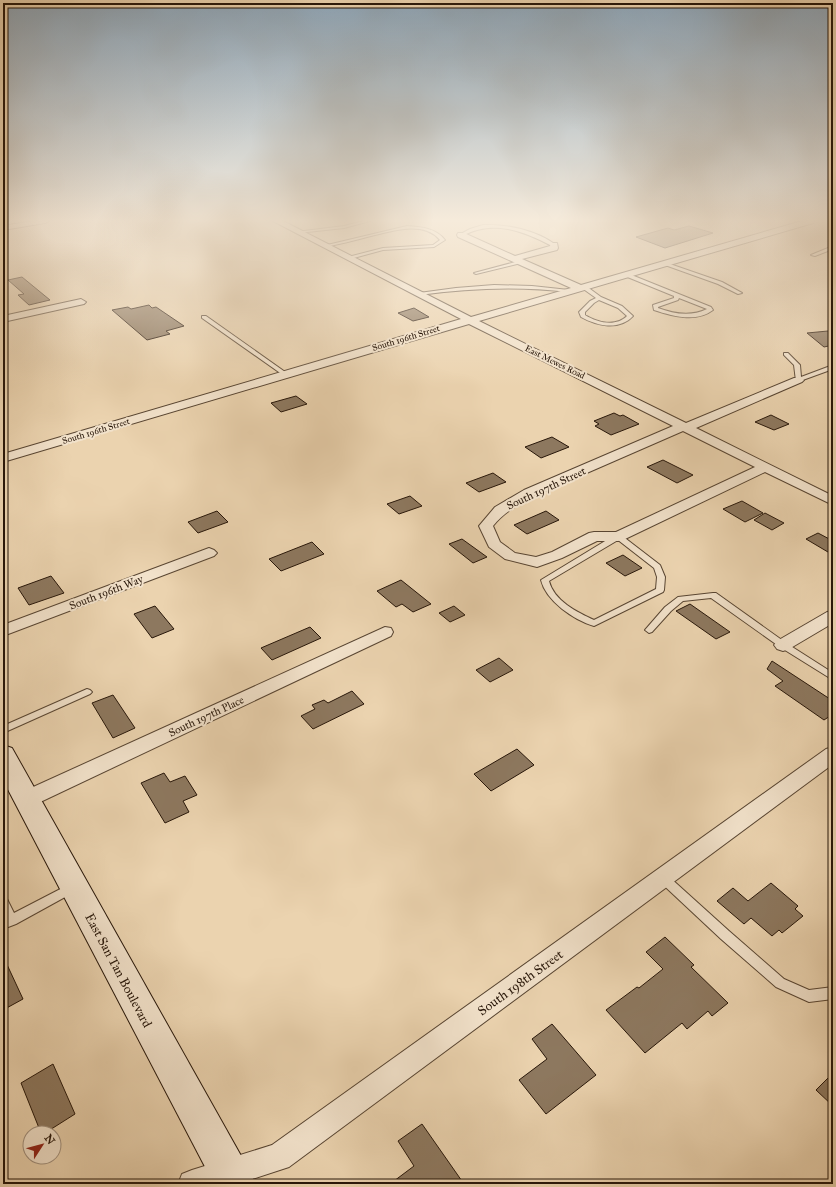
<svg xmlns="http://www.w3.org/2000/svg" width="836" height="1187" font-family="'IM FELL Great Primer',serif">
  <rect width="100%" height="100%" fill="#ebd3af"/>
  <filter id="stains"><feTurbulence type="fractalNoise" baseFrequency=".005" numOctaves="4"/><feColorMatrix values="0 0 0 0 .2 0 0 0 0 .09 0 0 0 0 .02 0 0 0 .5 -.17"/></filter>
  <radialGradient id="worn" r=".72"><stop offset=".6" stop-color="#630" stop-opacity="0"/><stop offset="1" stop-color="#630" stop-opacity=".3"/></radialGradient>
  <!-- building -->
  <g fill="#8d785f" stroke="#271609">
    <polygon points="689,226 713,233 665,248 636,237 668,228 674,230"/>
    <polygon points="22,277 50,300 29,305 18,295 24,294 8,280"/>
    <polygon points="149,305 152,308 156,307 184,326 166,331 170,334 147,340 112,310 128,307 131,309"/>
    <polygon points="414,308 429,317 413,321 398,313"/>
    <polygon points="828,331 833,331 833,345 824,347 807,333"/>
    <polygon points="296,396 307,404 281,412 271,403"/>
    <polygon points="614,413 620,416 623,415 639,424 611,435 595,426 599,424 594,421"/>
    <polygon points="771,415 789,424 774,430 755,422"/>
    <polygon points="552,437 569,447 541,458 525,447"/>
    <polygon points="663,460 693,475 677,483 647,467"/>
    <polygon points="493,473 506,482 479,492 466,483"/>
    <polygon points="410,496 422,506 399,514 387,504"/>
    <polygon points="742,501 763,513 745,522 723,509"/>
    <polygon points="217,511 228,522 198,533 188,522"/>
    <polygon points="546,511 559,520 527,534 514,525"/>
    <polygon points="765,513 784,523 772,530 754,520"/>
    <polygon points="818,533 833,541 833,555 806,539"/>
    <polygon points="462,539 487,557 473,563 449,544"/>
    <polygon points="312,542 324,554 281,571 269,559"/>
    <polygon points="623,555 642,568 625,576 606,563"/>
    <polygon points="51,576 64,593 29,605 18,588"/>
    <polygon points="401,580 431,604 413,612 402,604 396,607 377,591"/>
    <polygon points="690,604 730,632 716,639 676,611"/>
    <polygon points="155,606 174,629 152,638 134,614"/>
    <polygon points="454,606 465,615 450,622 439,613"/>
    <polygon points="310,627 321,638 272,660 261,648"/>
    <polygon points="499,658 513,670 490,682 476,670"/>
    <polygon points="772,661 833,701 833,714 824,720 775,686 783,681 767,669"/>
    <polygon points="352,691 364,704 313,729 301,716 315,709 312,705 324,700 328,703"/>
    <polygon points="113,695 135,728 113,738 92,703"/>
    <polygon points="517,749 534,765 491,791 474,774"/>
    <polygon points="164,773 170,782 185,776 197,795 183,801 189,812 165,823 141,783"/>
    <polygon points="771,883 798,906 795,909 803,916 782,933 779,930 772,936 751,918 744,924 717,901 733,888 748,901"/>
    <polygon points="665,937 694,965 691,967 728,1003 712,1016 708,1011 687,1029 682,1023 645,1053 606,1010 637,987 639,988 663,969 646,952"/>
    <polygon points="3,956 23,999 3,1010"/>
    <polygon points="552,1024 596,1075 546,1114 519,1080 547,1059 532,1039"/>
    <polygon points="53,1064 75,1114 45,1133 41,1133 21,1083"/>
    <polygon points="833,1073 833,1106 816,1090"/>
    <polygon points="422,1124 464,1184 390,1184 414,1166 398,1141"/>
  </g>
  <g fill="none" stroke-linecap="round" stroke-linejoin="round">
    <defs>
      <g id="lane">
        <polygon points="364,221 370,221 344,228 298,233 296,232 344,226"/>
        <path d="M483,225C507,224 536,230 556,245L552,246C523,231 494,219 462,236L459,235L470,229Z"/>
        <path d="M407,226C421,227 436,228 445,240L434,247L383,250L350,259L348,258V257L383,248L433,245L440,240C423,219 389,232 367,237C353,241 339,244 325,247L323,246Z"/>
        <polygon points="833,246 833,249 815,256 811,255"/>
        <polygon points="519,261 521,262 521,263 476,274 474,273"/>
        <polygon points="667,263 722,282 742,293 738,294 718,284 665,265 665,263"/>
        <path d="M625,274H629L711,307L713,310C696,323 672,316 654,310L653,305L674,298V296L625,276ZM679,298L707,309C691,317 674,314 658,308V307L678,300Z"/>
        <path d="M494,285L532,286L569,290L571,291L569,292C519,286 469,288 419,295L417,294L419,293L456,288Z"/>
        <path d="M582,286H586L601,297L622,306L633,316C619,331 597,326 581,317L579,312L590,301L596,298L582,288ZM599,300L618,308L627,316C616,327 598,323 585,315V312L594,303Z"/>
        <polygon points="202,316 206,316 288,374 283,375 202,318"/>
        <polygon points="784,353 788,353 800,365 801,377 833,365 833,369 800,381 796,381 794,365 784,355"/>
        <path d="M615,535H621L660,565L665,577L664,590L663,592L594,626C574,620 546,601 541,580ZM618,540L654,568L657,577L656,589L594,620C577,612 554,601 549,581Z"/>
        <polygon points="713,593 716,593 786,643 833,673 833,680 780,647 711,598 683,601 671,611 652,632 649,633 645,630 665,607 678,597"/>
        <polygon points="87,689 90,690 92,692 90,694 3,733 3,726"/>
        <polygon points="663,873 667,875 729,931 784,979 809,990 833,987 833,999 809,1002 776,987 721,939 659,881 658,878 659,875"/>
        <polygon points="72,883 76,885 78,888 76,891 16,924 3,929 3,918 5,917 3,913 3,897 7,899 14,913"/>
      </g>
      <g id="street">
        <polygon points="32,221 49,221 45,223 3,230 3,226"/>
        <path d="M273,221H283L471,317L571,288L458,237L457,235L458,233H464L515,256L550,246L551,243H557L558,248L557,250L522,259L581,285L802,221H814L813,223L479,321L686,423L794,378H802L804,380L802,382L696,428L833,496V505L765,472L623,540L618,541H597L562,558L537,567L505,559L489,547L479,526L495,507L524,490L673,426L469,324L3,462V454L461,319ZM683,431L755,467L616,532H594L589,533L552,552L536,557L515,553L500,542L493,526C504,512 519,504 534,496Z"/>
        <polygon points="81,299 86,302 84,304 3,322 3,316"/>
        <polygon points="209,548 214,550 217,553 214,556 3,636 3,625"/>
        <polygon points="833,611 833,623 789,649 783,651 777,649 774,645 777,641 827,612"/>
        <polygon points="385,627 391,628 393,632 391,636 34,805 27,807 20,805 17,799 20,793"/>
        <polygon points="833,747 833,764 289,1167 237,1184 178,1184 182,1174 192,1170 272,1145 826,749"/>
      </g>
      <polygon id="secondary" points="3,745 12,748 249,1170 255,1184 214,1184 3,780"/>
    </defs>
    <!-- lane casing -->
    <use href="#lane" stroke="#584532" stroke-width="2"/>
    <!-- street casing -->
    <use href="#street" stroke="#584532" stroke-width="2"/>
    <!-- secondary casing -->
    <use href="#secondary" stroke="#271609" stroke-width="2"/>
    <!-- lane -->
    <use href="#lane" fill="#f2e2cb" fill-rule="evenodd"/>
    <!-- street -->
    <use href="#street" fill="#f2e2cb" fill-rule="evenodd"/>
    <!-- secondary -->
    <use href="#secondary" fill="#f2e2cb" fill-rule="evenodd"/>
  </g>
  <!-- sky -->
  <linearGradient id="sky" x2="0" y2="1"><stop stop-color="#8ea7bb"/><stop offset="0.57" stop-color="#f6ebdb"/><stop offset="1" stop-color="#f6ebdb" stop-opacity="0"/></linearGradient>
  <rect width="836" height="387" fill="url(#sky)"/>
  <g text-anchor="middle" stroke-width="4" stroke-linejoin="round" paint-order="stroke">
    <!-- far-street labels -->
    <g font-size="9" fill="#271609" stroke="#f2e2cb">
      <text transform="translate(406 338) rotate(-17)" y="3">South 196th Street</text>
      <text transform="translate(555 362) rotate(26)" y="3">East Mewes Road</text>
      <text transform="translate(96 431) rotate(-17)" y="3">South 196th Street</text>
    </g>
    <!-- street labels -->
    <g font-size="11" fill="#271609" stroke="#f2e2cb">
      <text transform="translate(546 488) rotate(-25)" y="4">South 197th Street</text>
      <text transform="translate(106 592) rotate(-21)" y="4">South 196th Way</text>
      <text transform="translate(206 716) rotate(-25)" y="4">South 197th Place</text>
    </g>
    <!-- near-street labels -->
    <g font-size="13" fill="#271609" stroke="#f2e2cb">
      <text transform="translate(119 970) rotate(62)" y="5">East San Tan Boulevard</text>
      <text transform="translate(520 982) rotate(-36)" y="5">South 198th Street</text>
    </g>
  </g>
  <!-- margin -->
  <rect width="836" height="1187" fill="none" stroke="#ebd3af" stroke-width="16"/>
  <rect x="4" y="4" width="828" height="1179" fill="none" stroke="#271609" stroke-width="2"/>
  <rect x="8" y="8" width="820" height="1171" fill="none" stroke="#271609"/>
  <!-- north arrow -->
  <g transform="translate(42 1145) rotate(54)"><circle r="19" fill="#f2e2cb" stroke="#a1907d"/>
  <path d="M0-3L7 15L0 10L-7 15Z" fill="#8f2418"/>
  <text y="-6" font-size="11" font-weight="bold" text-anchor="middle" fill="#271609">N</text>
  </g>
  <rect width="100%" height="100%" filter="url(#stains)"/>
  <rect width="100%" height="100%" fill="url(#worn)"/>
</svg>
